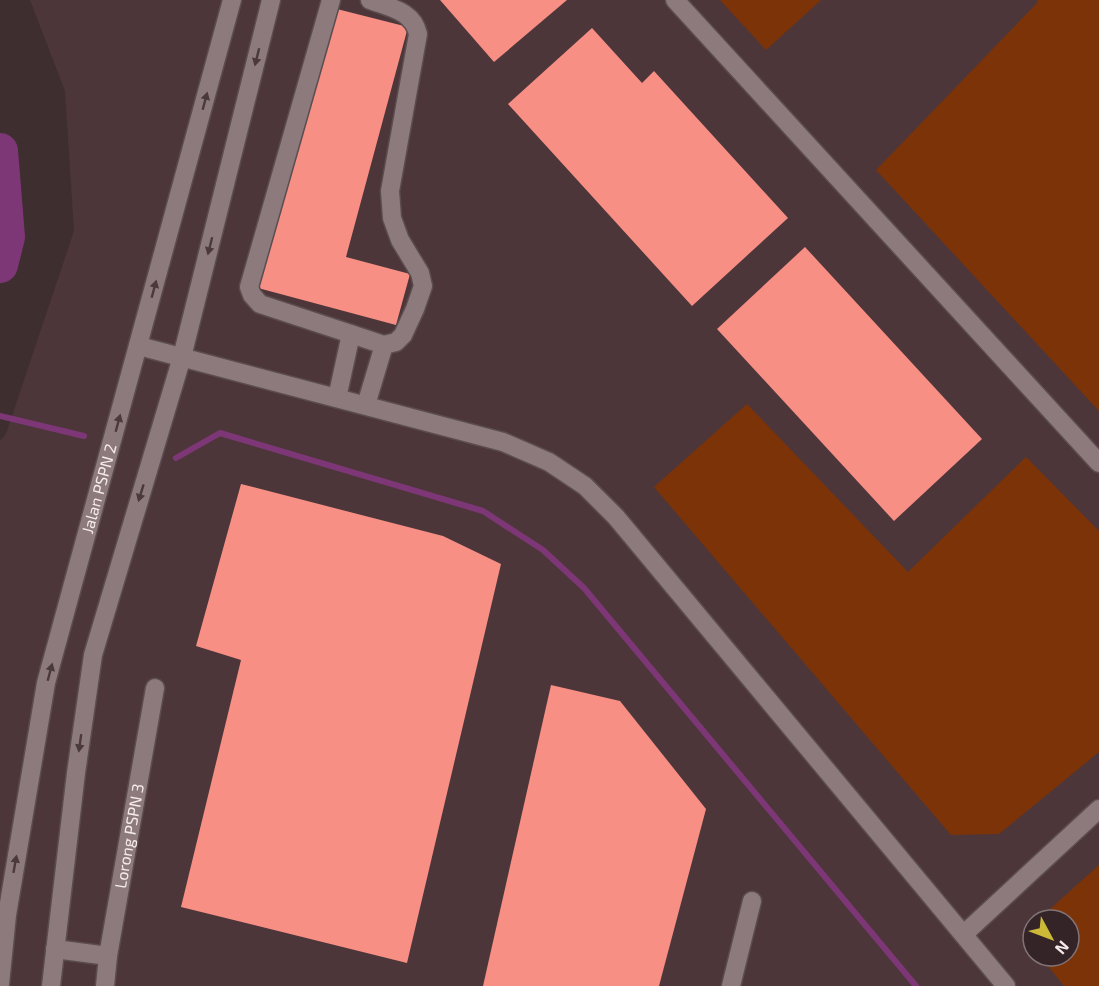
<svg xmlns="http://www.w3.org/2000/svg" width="1099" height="986" font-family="'Exo 2',sans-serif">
  <rect width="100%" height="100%" fill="#3e2e30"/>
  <!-- built -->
  <path fill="#4d363a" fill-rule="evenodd" d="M30,0H1099V986H0V441L6,434L74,231L65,91ZM1033,920H1069V956H1033Z"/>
  <!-- green -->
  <g fill="#7c3308">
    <polygon points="720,0 821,0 766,50"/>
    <polygon points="1037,0 1099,0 1099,411 876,170 1038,2"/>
    <polygon points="747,404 908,572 1026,457 1099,531 1099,752 999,834 951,835 654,487"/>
    <polygon points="1099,865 1099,986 1064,986 1040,956 1069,956 1069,920 1038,920"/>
  </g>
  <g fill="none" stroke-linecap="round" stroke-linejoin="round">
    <!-- stream -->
    <g stroke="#7e3776" stroke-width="6">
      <polyline points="0,416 84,436"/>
      <polyline points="176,458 220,433 483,511 543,550 584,588 916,986"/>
    </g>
    <!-- river -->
    <polyline stroke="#7e3776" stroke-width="36" points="0,151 7,237 0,265"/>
  </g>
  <!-- building -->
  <g fill="#f78f85">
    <polygon points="440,0 567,0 494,62"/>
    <polygon points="333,8 408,27 346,257 410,274 396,325 258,288"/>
    <polygon points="592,28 642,83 654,71 788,218 692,306 508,104"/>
    <polygon points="805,247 982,439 894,521 717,329"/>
    <polygon points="241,484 443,536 501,564 407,963 181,907 241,660 196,646"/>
    <polygon points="551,685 620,701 706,809 659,986 483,986"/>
  </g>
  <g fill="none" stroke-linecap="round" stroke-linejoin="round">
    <defs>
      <g id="minor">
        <polyline points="331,0 249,287 252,295 260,304 351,334 337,398"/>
        <polyline points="675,0 1099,463"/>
        <polyline points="351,334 384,345"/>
        <polyline points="139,346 503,442 549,462 585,486 616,517 1006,986"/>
        <path d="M366,405L384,345L396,342L403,335L415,309L423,286L420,273L400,240L392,218L390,191L418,34C413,11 391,8 370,0"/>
        <polyline points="964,934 1099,809"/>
        <polyline points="55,949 108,956"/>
        <path id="s1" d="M0,984L7,915L46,683L232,0"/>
        <polyline points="51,986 76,773 93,655 182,357 271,0"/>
        <path id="s2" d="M105,986L108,956L155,688"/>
        <polyline points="731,986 752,901"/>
      </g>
    </defs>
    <!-- minor casing -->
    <use href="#minor" stroke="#5b4d4f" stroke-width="21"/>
    <!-- minor -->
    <use href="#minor" stroke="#8d7a7d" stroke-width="18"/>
  </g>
  <!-- one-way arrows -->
  <defs><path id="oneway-solid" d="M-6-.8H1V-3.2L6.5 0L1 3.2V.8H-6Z" transform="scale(1.5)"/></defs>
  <g fill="#4a3a3c">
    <use href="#oneway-solid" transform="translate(257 57) rotate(104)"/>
    <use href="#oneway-solid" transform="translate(205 101) rotate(-75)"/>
    <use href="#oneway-solid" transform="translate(210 246) rotate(104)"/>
    <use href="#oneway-solid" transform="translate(154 289) rotate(-75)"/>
    <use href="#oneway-solid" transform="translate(118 423) rotate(-75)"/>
    <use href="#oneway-solid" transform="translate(141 493) rotate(107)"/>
    <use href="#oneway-solid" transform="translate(50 672) rotate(-75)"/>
    <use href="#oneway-solid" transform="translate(80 743) rotate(98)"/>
    <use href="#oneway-solid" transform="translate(15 864) rotate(-80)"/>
  </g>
  <g text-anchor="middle" stroke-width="6" stroke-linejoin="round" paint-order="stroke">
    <!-- street labels -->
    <g font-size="16" fill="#f6ebec" stroke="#342427">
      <text dy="6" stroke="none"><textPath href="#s1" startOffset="506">Jalan PSPN 2</textPath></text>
      <text dy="6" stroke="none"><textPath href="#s2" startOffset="152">Lorong PSPN 3</textPath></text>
    </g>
  </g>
  <!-- north arrow -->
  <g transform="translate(1051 938) rotate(131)"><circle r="28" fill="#342427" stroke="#827476" stroke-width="1.5"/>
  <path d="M0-4.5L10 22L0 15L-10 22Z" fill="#cdb938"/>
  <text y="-9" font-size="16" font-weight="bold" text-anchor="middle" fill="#f6ebec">N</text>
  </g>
</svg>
